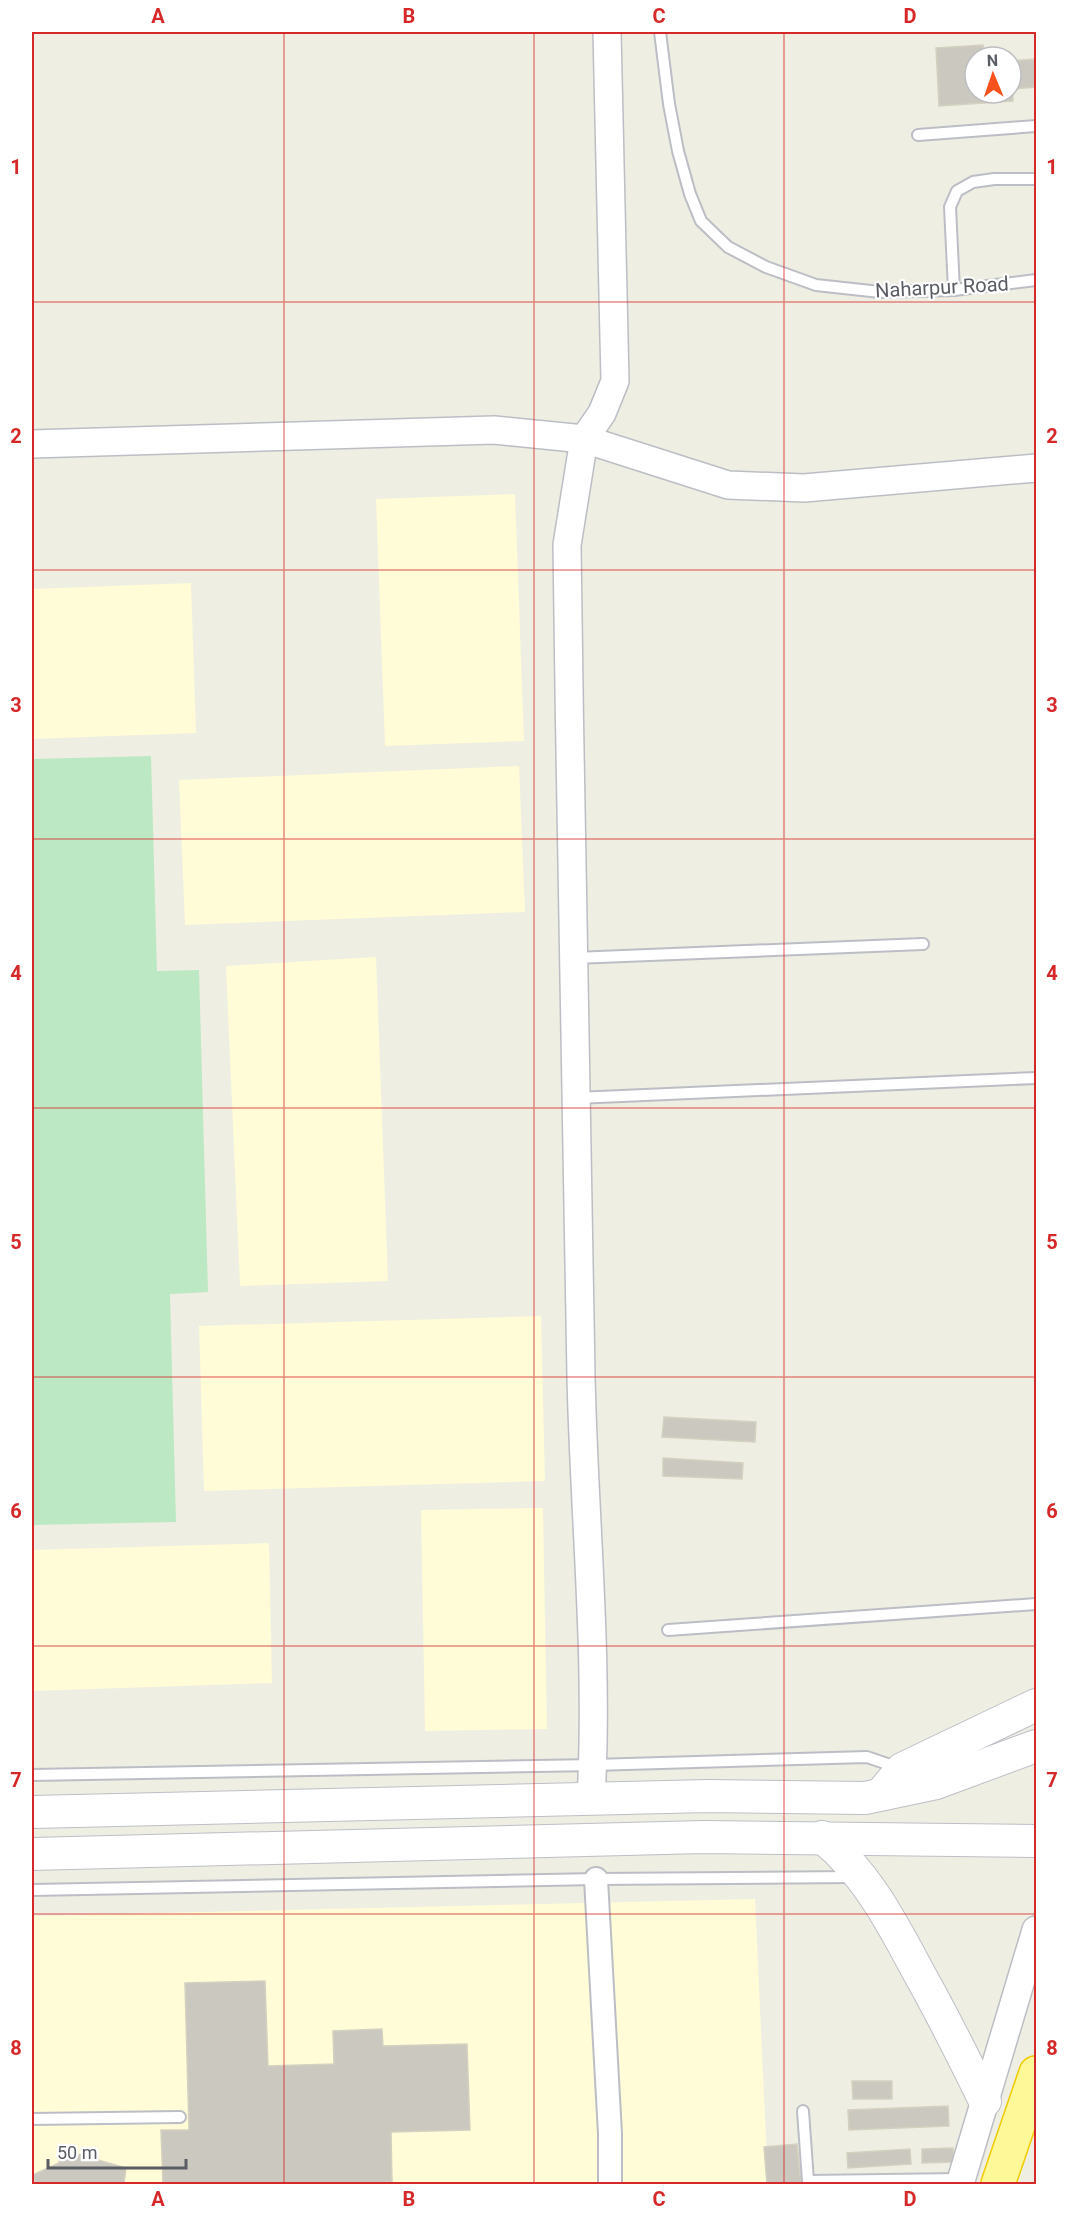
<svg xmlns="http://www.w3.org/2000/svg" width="1068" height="2216" font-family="Roboto,sans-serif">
  <rect width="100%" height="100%" fill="#efeee2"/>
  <!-- commercial -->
  <g fill="#fffcd7">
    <polygon points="515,494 524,741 385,746 376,499"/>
    <polygon points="191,583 196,733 32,739 32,589"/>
    <polygon points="519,766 525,912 185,925 179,780"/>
    <polygon points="376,957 388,1281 240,1286 226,966"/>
    <polygon points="541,1316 545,1481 204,1491 199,1326"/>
    <polygon points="543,1508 547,1729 425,1731 421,1510"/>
    <polygon points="269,1543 272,1683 32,1691 32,1550"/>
    <polygon points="755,1899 768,2184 32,2184 32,1916"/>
  </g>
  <!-- green -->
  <polygon fill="#bce9c3" points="151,756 157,971 199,970 208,1292 170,1294 176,1522 32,1525 32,759"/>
  <!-- building -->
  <g fill="#cac8bf" stroke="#d4d1c0" stroke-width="1.5">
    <polygon points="983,45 984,57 975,57 975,93 1011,93 1011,61 1036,59 1036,87 1013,89 1013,101 939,106 936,48"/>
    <polygon points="664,1417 756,1422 755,1442 662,1437"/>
    <polygon points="663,1458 743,1463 742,1479 663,1476"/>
    <polygon points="265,1981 268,2066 334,2064 333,2031 382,2029 383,2046 467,2044 470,2130 391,2132 392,2182 352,2184 163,2184 161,2130 189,2130 185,1983"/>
    <polygon points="852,2081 892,2081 892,2099 853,2099"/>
    <polygon points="948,2106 949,2126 849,2130 848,2110"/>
    <polygon points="797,2144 801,2184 767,2184 764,2147"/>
    <polygon points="953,2148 954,2162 922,2163 922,2149"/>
    <polygon points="910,2149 911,2164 848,2168 847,2153"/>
    <polygon points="97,2154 98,2160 126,2168 124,2184 36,2184 33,2175 59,2163 60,2155"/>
  </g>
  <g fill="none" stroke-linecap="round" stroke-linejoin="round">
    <defs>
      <g id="service">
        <polyline points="660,32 669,104 678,151 690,194 701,221 728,247 766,267 816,285 880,292 954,290 1036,280"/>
        <polyline points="918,135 1036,126"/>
        <polyline points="954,290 950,207 957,191 973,182 994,179 1036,179"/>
        <polyline points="574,958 923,944"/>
        <polyline points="576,1098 1036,1078"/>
        <polyline points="668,1630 1036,1604"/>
        <polyline points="32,1775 593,1765 867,1757 899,1768"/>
        <polyline points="32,1890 596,1879 853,1877"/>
        <polyline points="803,2111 808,2181 960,2179"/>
        <polyline points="32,2119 180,2117"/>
      </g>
      <polyline id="minor" points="596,1879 610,2134 610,2184"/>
      <g id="tertiary">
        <polyline points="32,444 494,430 584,439 728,485 804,488 1036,468"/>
        <path d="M591,1798C599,1658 584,1517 581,1376C574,1099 571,822 567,545L584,439L602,413L615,381L607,32"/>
        <polyline points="960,2184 1036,1930"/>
      </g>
      <g id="secondary">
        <polyline points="881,1794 902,1769 1036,1705"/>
        <polyline points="32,1812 709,1796 865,1798 936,1783 1036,1746"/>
        <path d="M822,1837C867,1873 893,1925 920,1975C943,2016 964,2058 985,2101"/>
        <polyline points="32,1854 704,1837 1036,1841"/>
      </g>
      <polyline id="trunk" points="998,2184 1036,2073"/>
    </defs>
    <!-- service casing -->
    <use href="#service" stroke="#bcbec5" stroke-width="14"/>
    <!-- minor casing -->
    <use href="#minor" stroke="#bcbec5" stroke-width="26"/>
    <!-- tertiary casing -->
    <use href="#tertiary" stroke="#bcbec5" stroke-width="30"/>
    <!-- secondary casing -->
    <use href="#secondary" stroke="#bdbfc7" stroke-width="34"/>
    <!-- trunk casing -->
    <use href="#trunk" stroke="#f1cb00" stroke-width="36"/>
    <!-- service -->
    <use href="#service" stroke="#fff" stroke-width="10"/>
    <!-- minor -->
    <use href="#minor" stroke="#fff" stroke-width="22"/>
    <!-- tertiary -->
    <use href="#tertiary" stroke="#fff" stroke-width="27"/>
    <!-- secondary -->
    <use href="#secondary" stroke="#fff" stroke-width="32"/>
    <!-- trunk -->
    <use href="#trunk" stroke="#fff898" stroke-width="33"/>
  </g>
  <!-- grid -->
  <path fill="none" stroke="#d62828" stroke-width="1.5" stroke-opacity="0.55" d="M284,32V2184M534,32V2184M784,32V2184M32,302H1036M32,570H1036M32,839H1036M32,1108H1036M32,1377H1036M32,1646H1036M32,1914H1036"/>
  <g text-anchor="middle" stroke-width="4.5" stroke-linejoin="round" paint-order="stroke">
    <!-- street labels -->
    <g font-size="20" fill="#5a5d64" stroke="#fff">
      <text transform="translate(942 287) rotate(-3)" y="7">Naharpur Road</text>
    </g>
  </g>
  <!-- border -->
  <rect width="1068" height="2216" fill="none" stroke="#ffffff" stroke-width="66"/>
  <!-- north arrow -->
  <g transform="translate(993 75) rotate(358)"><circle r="28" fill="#ffffff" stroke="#bdbec1" stroke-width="1.5"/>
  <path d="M0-4.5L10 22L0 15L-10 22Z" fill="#f8511e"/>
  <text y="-9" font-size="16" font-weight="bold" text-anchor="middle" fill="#5a5d64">N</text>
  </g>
  <!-- scale -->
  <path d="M48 2159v9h138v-9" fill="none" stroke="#5a5d64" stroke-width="3"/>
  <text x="57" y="2159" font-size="18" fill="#5a5d64" stroke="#ffffff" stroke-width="4.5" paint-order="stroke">50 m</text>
  <rect x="33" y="33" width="1002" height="2150" fill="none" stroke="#d62828" stroke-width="2"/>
  <g font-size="20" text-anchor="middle" font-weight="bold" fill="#d62828">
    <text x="158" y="23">A</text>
    <text x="409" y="23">B</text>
    <text x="659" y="23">C</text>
    <text x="910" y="23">D</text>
    <text x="16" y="174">1</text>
    <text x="1052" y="174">1</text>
    <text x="16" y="443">2</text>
    <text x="1052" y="443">2</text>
    <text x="16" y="712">3</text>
    <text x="1052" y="712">3</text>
    <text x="16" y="980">4</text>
    <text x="1052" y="980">4</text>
    <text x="16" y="1249">5</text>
    <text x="1052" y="1249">5</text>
    <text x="16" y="1518">6</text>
    <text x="1052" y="1518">6</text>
    <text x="16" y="1787">7</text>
    <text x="1052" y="1787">7</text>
    <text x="16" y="2055">8</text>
    <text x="1052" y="2055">8</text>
    <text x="158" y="2206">A</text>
    <text x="409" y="2206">B</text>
    <text x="659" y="2206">C</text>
    <text x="910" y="2206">D</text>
  </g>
</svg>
